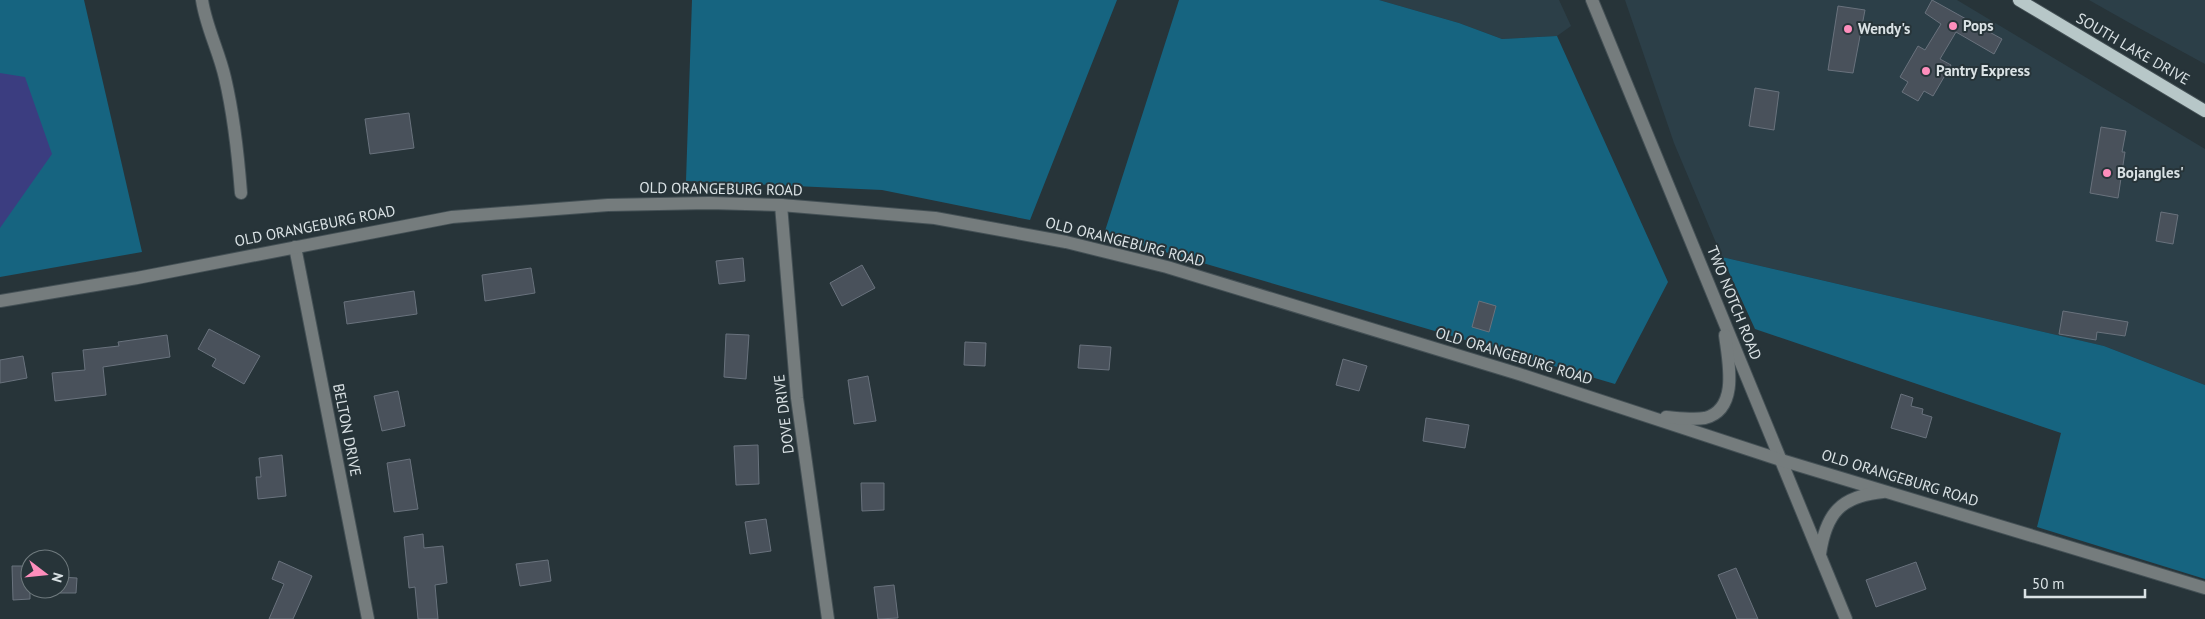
<svg xmlns="http://www.w3.org/2000/svg" width="2205" height="619" font-family="'PT Sans',sans-serif">
  <rect width="100%" height="100%" fill="#273439"/>
  <!-- built -->
  <g fill="#2c3f48">
    <polygon points="1379,0 1559,0 1571,26 1557,36 1502,39 1459,23"/>
    <polygon points="1625,0 1957,0 2205,149 2205,385 2104,346 1722,257 1674,143"/>
    <polygon points="2089,0 2205,0 2205,64 2128,22"/>
  </g>
  <!-- green -->
  <g fill="#166480">
    <polygon points="0,0 84,0 142,252 0,277"/>
    <polygon points="692,0 1117,0 1030,220 882,190 686,181"/>
    <polygon points="1179,0 1379,0 1459,23 1502,39 1557,36 1668,282 1615,384 1104,234"/>
    <polygon points="1722,257 2104,346 2205,385 2205,579 2037,527 2061,433 1755,329"/>
  </g>
  <!-- water -->
  <polygon fill="#3b3d80" points="0,73 25,77 52,154 0,228"/>
  <!-- building -->
  <g fill="#49515b" stroke="#69727d">
    <polygon points="1932,0 2002,39 1994,54 1956,32 1940,59 1951,65 1933,96 1924,91 1918,101 1902,92 1908,82 1900,77 1918,46 1925,50 1941,24 1925,13"/>
    <polygon points="1838,6 1865,10 1853,73 1828,70"/>
    <polygon points="1755,88 1779,92 1774,130 1749,126"/>
    <polygon points="409,113 414,148 370,154 365,119"/>
    <polygon points="2101,127 2126,131 2122,152 2125,152 2118,198 2090,193"/>
    <polygon points="2161,212 2178,215 2173,244 2156,241"/>
    <polygon points="743,258 745,281 719,284 716,261"/>
    <polygon points="862,265 875,288 842,306 830,283"/>
    <polygon points="531,268 535,293 485,301 482,275"/>
    <polygon points="414,291 417,314 347,324 344,302"/>
    <polygon points="1479,301 1496,306 1489,332 1472,327"/>
    <polygon points="2063,311 2128,322 2125,336 2097,332 2096,340 2059,334"/>
    <polygon points="209,329 260,356 244,384 212,366 216,359 198,349"/>
    <polygon points="726,334 749,335 746,379 724,377"/>
    <polygon points="167,335 170,357 103,367 106,395 55,401 52,373 85,370 83,350 119,346 118,342"/>
    <polygon points="965,342 986,343 985,366 964,365"/>
    <polygon points="1080,345 1111,347 1109,370 1078,368"/>
    <polygon points="23,356 27,378 0,383 0,360"/>
    <polygon points="1343,359 1367,366 1359,391 1336,385"/>
    <polygon points="868,376 876,421 854,424 848,380"/>
    <polygon points="398,391 405,426 382,431 374,396"/>
    <polygon points="1901,394 1913,398 1911,406 1923,409 1922,414 1932,417 1926,438 1891,428"/>
    <polygon points="1426,418 1469,425 1465,448 1423,441"/>
    <polygon points="758,445 759,484 736,485 734,446"/>
    <polygon points="282,455 286,496 258,499 256,477 261,477 259,458"/>
    <polygon points="410,459 418,509 394,512 387,463"/>
    <polygon points="861,483 884,483 884,510 862,511"/>
    <polygon points="766,519 771,551 750,554 745,522"/>
    <polygon points="423,534 424,548 443,546 447,583 435,585 438,619 418,619 415,587 409,588 404,537"/>
    <polygon points="548,560 551,581 520,586 516,564"/>
    <polygon points="279,561 312,576 293,619 269,619 284,584 272,579"/>
    <polygon points="1916,562 1926,589 1876,607 1866,580"/>
    <polygon points="12,566 30,566 30,599 13,600"/>
    <polygon points="1736,568 1758,619 1737,619 1718,575"/>
    <polygon points="60,577 77,578 76,593 60,593"/>
    <polygon points="894,585 898,618 878,619 874,587"/>
  </g>
  <g fill="none" stroke-linecap="round" stroke-linejoin="round">
    <defs>
      <g id="minor">
        <path d="M202,0C206,27 219,51 225,78C234,116 238,154 241,193"/>
        <polyline points="1592,0 1846,619"/>
        <polyline points="781,205 797,398 828,619"/>
        <polyline points="295,247 368,619"/>
        <polyline points="0,301 137,278 452,217 608,205 709,203 781,205 935,218 1066,242 1167,267 1519,374 1781,460 2205,588"/>
        <path d="M1666,417C1679,418 1693,420 1705,418C1740,409 1728,360 1725,335"/>
        <path d="M1820,554C1826,513 1841,496 1883,492"/>
      </g>
      <polyline id="major" points="2019,0 2205,111"/>
    </defs>
    <!-- minor casing -->
    <use href="#minor" stroke="#445055" stroke-width="14"/>
    <!-- major casing -->
    <use href="#major" stroke="#445055" stroke-width="14"/>
    <!-- minor -->
    <use href="#minor" stroke="#757c7d" stroke-width="12"/>
    <!-- major -->
    <use href="#major" stroke="#b7c7c8" stroke-width="12"/>
  </g>
  <!-- markers -->
  <g fill="#fe8ebc" stroke="#273439" stroke-width="2">
    <circle cx="1953" cy="26" r="5"/>
    <circle cx="1848" cy="29" r="5"/>
    <circle cx="1926" cy="71" r="5"/>
    <circle cx="2107" cy="173" r="5"/>
  </g>
  <g text-anchor="middle" stroke-width="4" stroke-linejoin="round" paint-order="stroke">
    <!-- poi labels -->
    <g font-size="15" font-weight="bold" fill="#dae2e5" stroke="#273439" text-anchor="start">
      <text x="1963" y="31">Pops</text>
      <text x="1858" y="34">Wendy's</text>
      <text x="1936" y="76">Pantry Express</text>
      <text x="2117" y="178">Bojangles'</text>
    </g>
    <!-- street labels -->
    <g font-size="15" fill="#dae2e5" stroke="#273439">
      <text transform="translate(2133 49) rotate(30)" y="5">SOUTH LAKE DRIVE</text>
      <text transform="translate(721 189) rotate(1)" y="5">OLD ORANGEBURG ROAD</text>
      <text transform="translate(315 226) rotate(-11)" y="5">OLD ORANGEBURG ROAD</text>
      <text transform="translate(1125 242) rotate(14)" y="5">OLD ORANGEBURG ROAD</text>
      <text transform="translate(1734 303) rotate(68)" y="5">TWO NOTCH ROAD</text>
      <text transform="translate(1514 356) rotate(17)" y="5">OLD ORANGEBURG ROAD</text>
      <text transform="translate(784 414) rotate(-97)" y="5">DOVE DRIVE</text>
      <text transform="translate(347 430) rotate(79)" y="5">BELTON DRIVE</text>
      <text transform="translate(1900 478) rotate(17)" y="5">OLD ORANGEBURG ROAD</text>
    </g>
  </g>
  <!-- north arrow -->
  <g transform="translate(45 574) rotate(106)"><circle r="24" fill="#273439" stroke="#6f7a7e"/>
  <path d="M0-4L9 19L0 12L-9 19Z" fill="#fe8ebc"/>
  <text y="-8" font-size="14" font-weight="bold" text-anchor="middle" fill="#dae2e5">N</text>
  </g>
  <!-- scale -->
  <path d="M2025 589v8h120v-8" fill="none" stroke="#dae2e5" stroke-width="2.5"/>
  <text x="2032" y="589" font-size="15" fill="#dae2e5" stroke="#273439" stroke-width="4" paint-order="stroke">50 m</text>
</svg>
